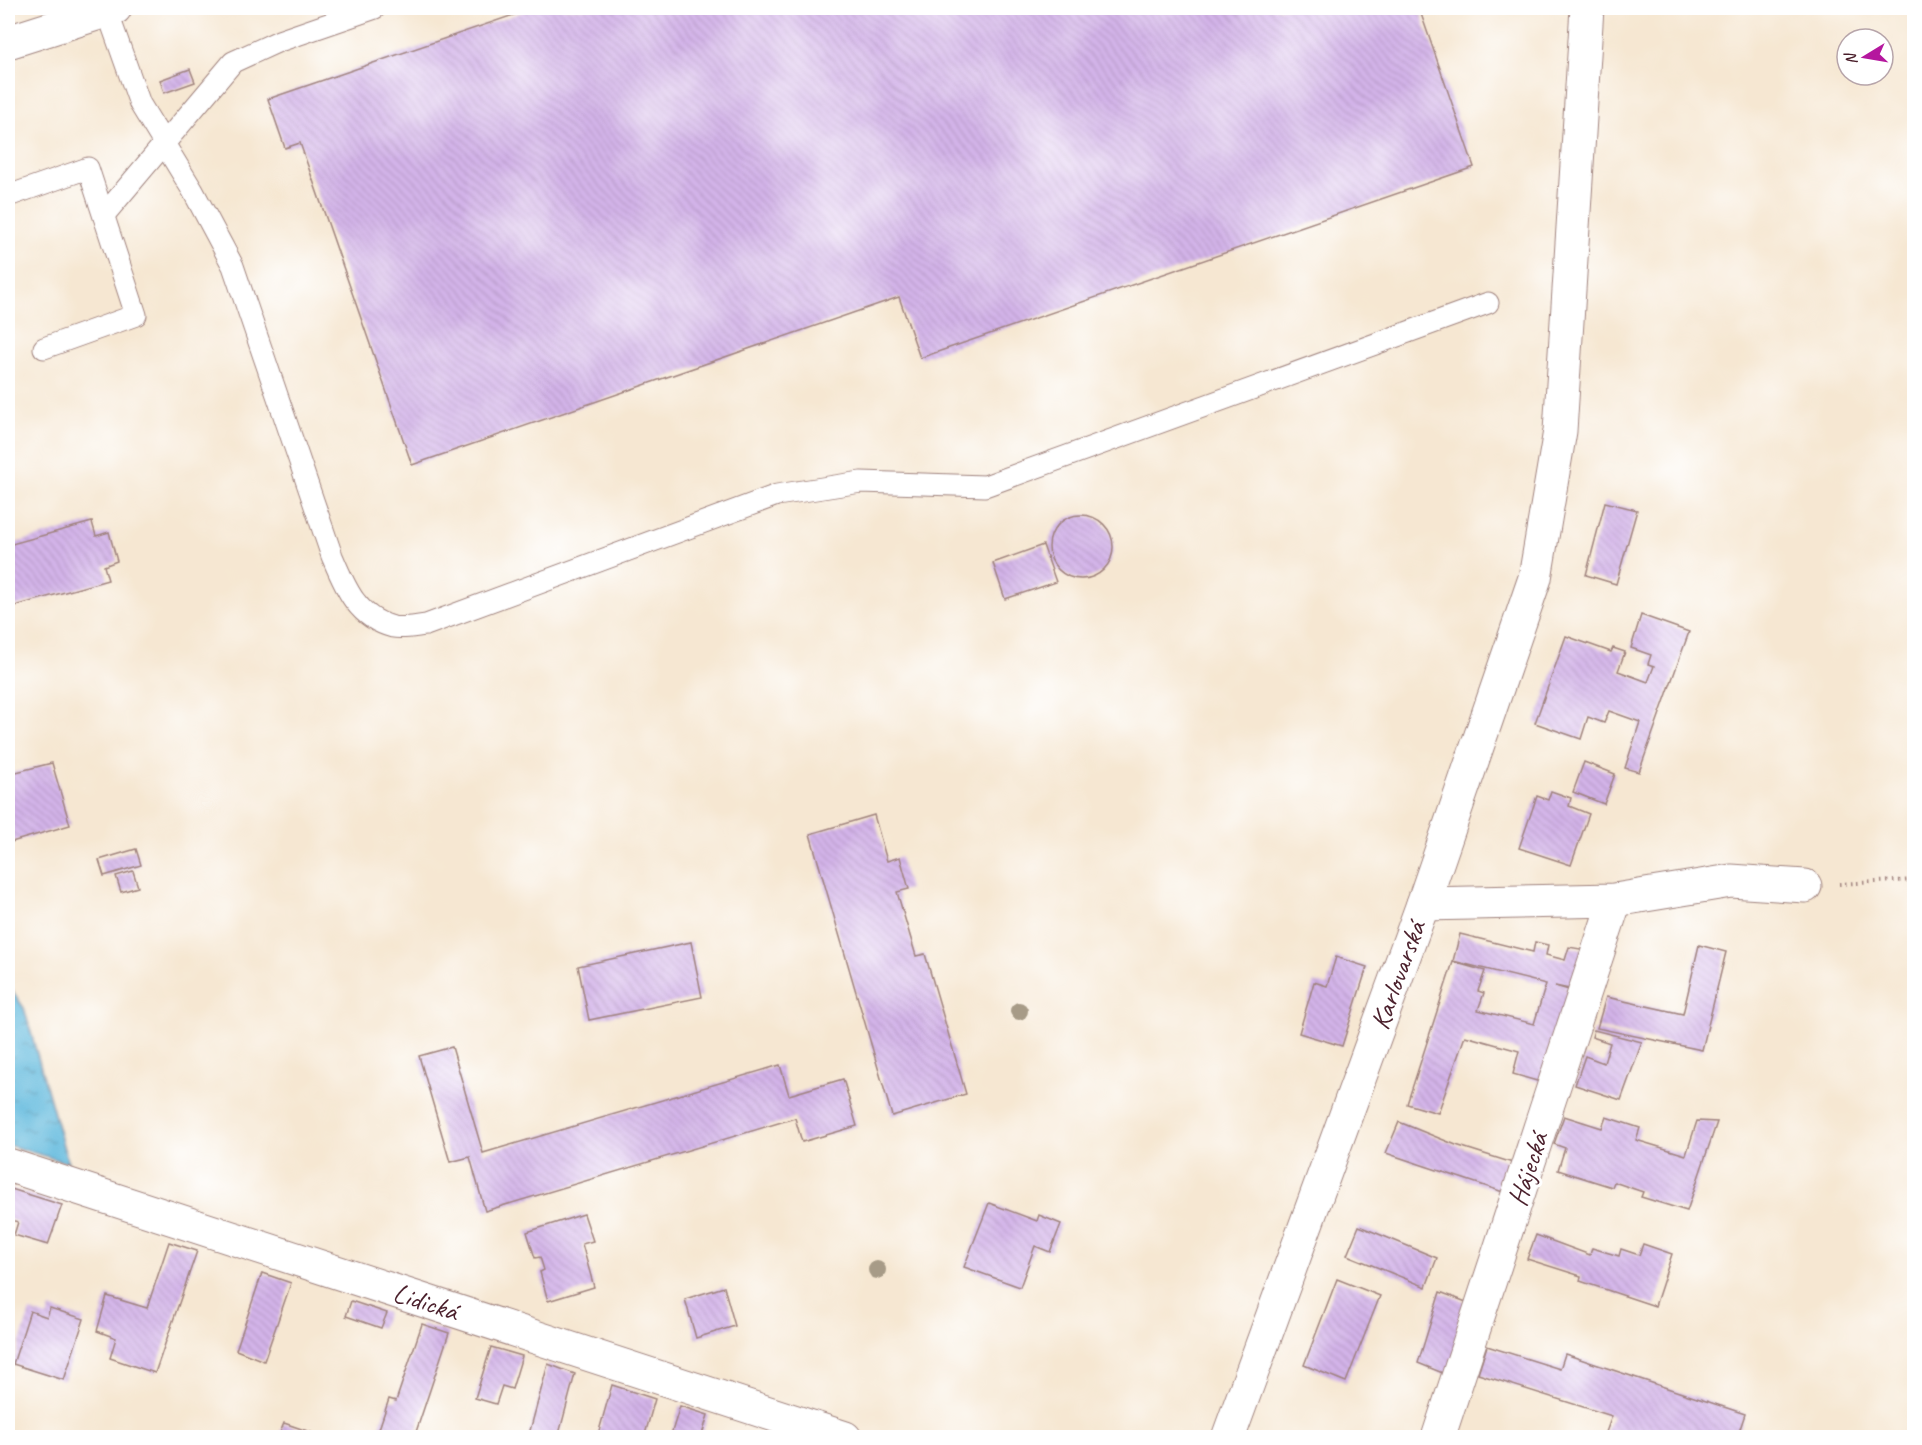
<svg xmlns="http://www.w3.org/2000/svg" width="1922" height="1445" font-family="Caveat,sans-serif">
  <defs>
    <pattern id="water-ripples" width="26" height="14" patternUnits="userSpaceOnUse" patternTransform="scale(1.5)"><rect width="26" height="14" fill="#60b9dd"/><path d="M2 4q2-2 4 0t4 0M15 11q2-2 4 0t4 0" fill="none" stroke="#5196b3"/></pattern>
    <pattern id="building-back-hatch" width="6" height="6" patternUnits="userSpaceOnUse" patternTransform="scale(1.5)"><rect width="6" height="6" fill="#d3b4e9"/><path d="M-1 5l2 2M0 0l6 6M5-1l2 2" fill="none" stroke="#b79ac8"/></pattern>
  </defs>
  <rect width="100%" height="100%" fill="#fff"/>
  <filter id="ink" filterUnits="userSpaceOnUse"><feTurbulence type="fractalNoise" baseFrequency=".0167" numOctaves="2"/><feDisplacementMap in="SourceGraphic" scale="12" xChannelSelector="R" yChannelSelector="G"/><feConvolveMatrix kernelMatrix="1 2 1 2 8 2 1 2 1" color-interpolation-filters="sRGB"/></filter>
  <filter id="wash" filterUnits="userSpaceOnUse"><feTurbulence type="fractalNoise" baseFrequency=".008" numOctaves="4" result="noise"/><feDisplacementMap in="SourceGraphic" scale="24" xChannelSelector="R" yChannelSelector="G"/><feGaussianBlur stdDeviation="1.35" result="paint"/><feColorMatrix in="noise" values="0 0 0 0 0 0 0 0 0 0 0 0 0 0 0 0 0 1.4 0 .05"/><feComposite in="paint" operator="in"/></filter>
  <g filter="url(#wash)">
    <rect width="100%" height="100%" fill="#f6e7d2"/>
    <!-- water -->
    <polygon fill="url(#water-ripples)" stroke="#556c84" stroke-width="1.5" points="8,988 11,989 24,1008 68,1163 8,1145"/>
    <g id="blocks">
      <!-- building -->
      <g fill="url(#building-back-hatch)">
        <polygon points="534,8 1419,8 1474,167 920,358 899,297 412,465 300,143 285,148 268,99"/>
        <polygon points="190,69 195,82 164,93 160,80"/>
        <polygon points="1605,502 1637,510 1616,584 1586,575"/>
        <circle cx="1081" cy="547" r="32"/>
        <polygon points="92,522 96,536 109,532 117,561 104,566 108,580 8,608 8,545"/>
        <polygon points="1043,545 1056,582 1005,599 993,563"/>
        <polygon points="1641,615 1689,632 1639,772 1625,768 1640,722 1609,711 1604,723 1588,717 1581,739 1535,723 1566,636 1611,652 1613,648 1625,652 1618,671 1648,682 1654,666 1648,664 1651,655 1631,648"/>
        <polygon points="1584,762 1615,774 1604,804 1573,792"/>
        <polygon points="52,763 70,825 8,843 8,774"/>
        <polygon points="1551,791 1571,798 1569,806 1589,814 1571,865 1519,848 1537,796 1548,800"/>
        <polygon points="874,815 887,861 900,857 909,889 897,892 916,956 925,954 966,1094 892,1116 810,834"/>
        <polygon points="136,849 141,865 104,876 99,860"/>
        <polygon points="133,871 138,887 121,892 116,876"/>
        <polygon points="1460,934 1533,952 1535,942 1548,945 1546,955 1565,960 1569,947 1592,951 1579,991 1555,986 1579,993 1544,1083 1513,1074 1519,1051 1465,1036 1438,1113 1407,1104 1453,962 1485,971 1478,991 1484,993 1478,1010 1534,1024 1546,984 1453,961"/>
        <polygon points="691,942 702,997 589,1020 578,966"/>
        <polygon points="1699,945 1726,952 1702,1050 1597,1028 1606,997 1683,1014"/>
        <polygon points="1336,957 1367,967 1342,1046 1299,1033 1314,982 1327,986"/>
        <polygon points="1594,1030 1642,1042 1621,1100 1575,1085 1585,1056 1604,1063 1610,1043 1592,1037"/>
        <polygon points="452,1047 483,1153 780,1065 789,1095 843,1079 857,1126 802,1142 795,1118 485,1211 470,1157 450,1162 419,1056"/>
        <polygon points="1564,1116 1602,1128 1606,1117 1640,1128 1636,1140 1686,1155 1697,1121 1717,1122 1687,1211 1641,1197 1643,1192 1614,1182 1612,1187 1558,1170 1565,1148 1554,1144"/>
        <polygon points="1399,1122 1456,1145 1516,1164 1509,1194 1386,1153"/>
        <polygon points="8,1188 62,1205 48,1245 14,1235 18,1222 8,1219"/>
        <polygon points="989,1203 1037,1221 1039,1215 1061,1224 1050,1252 1035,1246 1020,1287 964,1267"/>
        <polygon points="584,1214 593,1241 582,1244 594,1287 548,1301 540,1272 544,1270 540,1257 535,1258 527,1232"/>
        <polygon points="1359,1226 1437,1258 1426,1287 1347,1255"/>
        <polygon points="1536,1235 1590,1255 1592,1248 1619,1256 1621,1249 1639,1255 1643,1244 1672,1254 1655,1306 1580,1281 1581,1276 1527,1259"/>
        <polygon points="169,1242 197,1251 155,1373 110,1358 116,1338 97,1331 107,1296 147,1308"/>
        <polygon points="262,1273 291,1283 264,1361 236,1350"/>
        <polygon points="1337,1279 1380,1296 1346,1382 1304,1365"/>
        <polygon points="724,1287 735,1326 696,1338 685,1299"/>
        <polygon points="1440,1292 1474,1305 1450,1376 1418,1363"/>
        <polygon points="351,1301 387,1313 381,1328 346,1316"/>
        <polygon points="50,1308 84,1319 64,1380 13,1364 30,1311 47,1317"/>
        <polygon points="422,1324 449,1333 414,1438 376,1438 389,1399 396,1401"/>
        <polygon points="1487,1346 1560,1369 1565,1354 1745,1414 1737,1438 1614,1438 1605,1435 1612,1416 1478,1374"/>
        <polygon points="491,1347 522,1356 512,1389 502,1386 496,1404 475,1398"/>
        <polygon points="548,1364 575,1374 558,1438 528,1438"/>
        <polygon points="612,1385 655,1399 644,1438 597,1438"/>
        <polygon points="680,1406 708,1415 701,1438 670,1438"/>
        <polygon points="284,1423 319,1435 326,1438 278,1438"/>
      </g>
    </g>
  </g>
  <g filter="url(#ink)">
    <use href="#blocks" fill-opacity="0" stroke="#a0837e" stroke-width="1.5"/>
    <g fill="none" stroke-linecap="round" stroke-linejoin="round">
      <defs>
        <g id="service">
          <path d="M106,8L140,104L193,191L233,266L332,556C345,587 357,618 393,627C403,629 416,626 426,625L777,495L861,482L985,486L1488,303"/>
          <polyline points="8,196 88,168 136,315 44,348"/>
          <polyline points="104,215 233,62 279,41 375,8"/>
        </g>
        <g id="minor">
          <polyline points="8,42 115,8"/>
          <polyline points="1423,904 1615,900 1731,881 1805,886"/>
          <polyline points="1438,1438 1615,900"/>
        </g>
        <g id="tertiary">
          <polyline points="8,1165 845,1438"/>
          <polyline points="1228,1438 1423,904 1535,578 1560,431 1587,8"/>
        </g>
      </defs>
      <!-- service casing -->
      <use href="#service" stroke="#a0837e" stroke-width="23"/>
      <!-- minor casing -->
      <use href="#minor" stroke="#a0837e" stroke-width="35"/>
      <!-- tertiary casing -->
      <use href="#tertiary" stroke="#a0837e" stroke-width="35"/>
      <!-- path -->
      <polyline stroke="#a0837e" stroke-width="4" stroke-dasharray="1.5 4.5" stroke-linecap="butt" points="1839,884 1914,880"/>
      <!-- service -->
      <use href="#service" stroke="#fff" stroke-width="21"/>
      <!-- minor -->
      <use href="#minor" stroke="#fff" stroke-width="33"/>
      <!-- tertiary -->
      <use href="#tertiary" stroke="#fff" stroke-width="33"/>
    </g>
    <!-- trees -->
    <g fill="#a79b87">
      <circle cx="1019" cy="1011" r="9"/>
      <circle cx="877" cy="1270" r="9"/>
    </g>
  </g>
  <g text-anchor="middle" stroke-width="6" stroke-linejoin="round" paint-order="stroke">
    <!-- street labels -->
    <g font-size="28" fill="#4a1f2b" stroke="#fff">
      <text transform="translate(1397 975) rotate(-70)" y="10">Karlovarská</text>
      <text transform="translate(1527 1169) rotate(-72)" y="10">Hájecká</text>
      <text transform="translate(426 1301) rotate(18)" y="10">Lidická</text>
    </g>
  </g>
  <!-- margin -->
  <rect width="1922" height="1445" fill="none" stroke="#fff" stroke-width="30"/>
  <!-- north arrow -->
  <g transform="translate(1865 57) rotate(259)"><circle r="28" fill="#ffffff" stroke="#b7a5aa" stroke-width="1.5"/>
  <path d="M0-4.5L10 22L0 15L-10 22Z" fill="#b5179e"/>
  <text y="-9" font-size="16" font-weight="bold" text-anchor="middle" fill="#4a1f2b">N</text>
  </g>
</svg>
